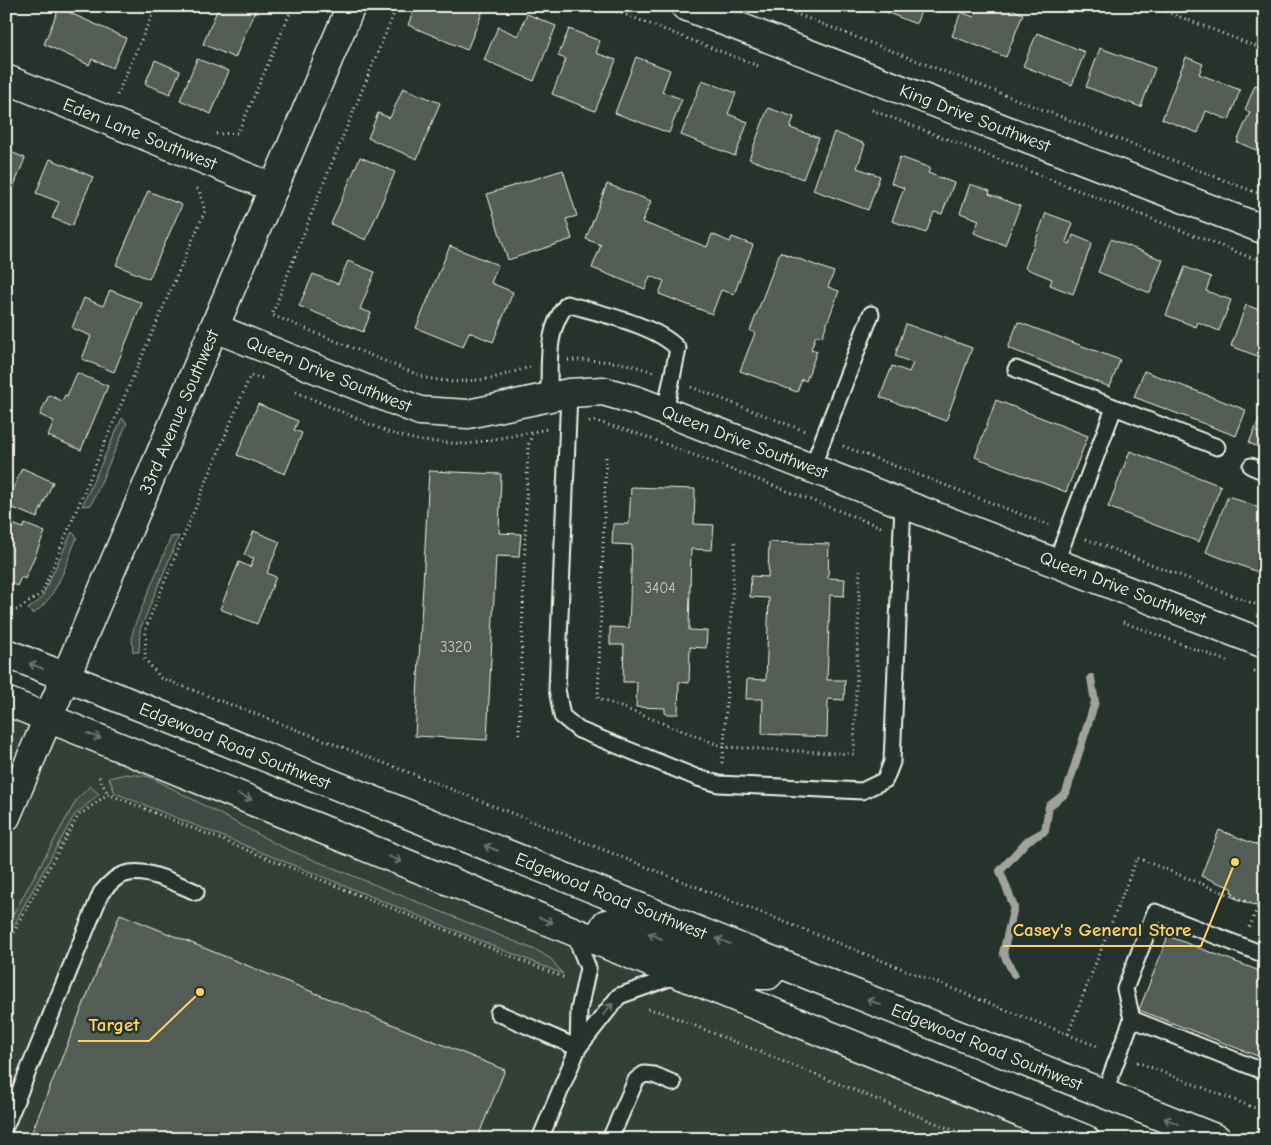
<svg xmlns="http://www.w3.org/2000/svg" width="1271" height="1145" font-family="'Comic Neue',sans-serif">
  <rect width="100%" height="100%" fill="#26332d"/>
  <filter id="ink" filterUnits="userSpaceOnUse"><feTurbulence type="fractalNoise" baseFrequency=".02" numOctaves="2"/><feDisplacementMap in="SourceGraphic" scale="10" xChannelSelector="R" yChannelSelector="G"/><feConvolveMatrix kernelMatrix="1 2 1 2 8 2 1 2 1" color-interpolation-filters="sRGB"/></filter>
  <g filter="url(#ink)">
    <!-- built -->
    <polygon fill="#333f39" points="6,701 1085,1139 6,1139"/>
    <!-- green -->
    <g fill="#414b45" stroke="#9a9e96">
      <polygon points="122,418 127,423 91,505 82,506"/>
      <path d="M72,532L77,537C66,563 58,597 33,614L28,609L41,599Z"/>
      <polygon points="179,536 140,630 139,652 133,652 132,635 134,627 171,537"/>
      <polygon points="126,774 146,776 158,781 282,847 538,951 551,959 563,974 115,793 109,778"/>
      <polygon points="90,786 99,794 74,816 22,909 6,942 6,927 77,799"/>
    </g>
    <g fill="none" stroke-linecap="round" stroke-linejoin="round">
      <!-- stream -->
      <polyline stroke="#9fa39b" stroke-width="8" points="1014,974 1003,953 1014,907 1000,871 1027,841 1045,831 1049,806 1066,793 1095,702 1091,678"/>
    </g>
    <!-- building -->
    <g fill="#525c55" stroke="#f4f1e8">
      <polygon points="219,6 257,6 235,58 203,44"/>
      <polygon points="415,6 442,8 442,6 485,6 467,50 408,25"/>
      <polygon points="888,6 923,6 916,24 886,12"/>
      <polygon points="979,6 1005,6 1023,14 1006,57 952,36 961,12 974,17"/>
      <polygon points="59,8 126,38 113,68 92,59 89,65 44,44"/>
      <polygon points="527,14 556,26 534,81 484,60 498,27 518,36"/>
      <polygon points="569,29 600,41 596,53 616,60 595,111 552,94 566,59 558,56"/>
      <polygon points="1037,33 1085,52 1072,85 1023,66"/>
      <polygon points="1100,48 1155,68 1141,107 1086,87"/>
      <polygon points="636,57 670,70 662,92 682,99 669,133 615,113"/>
      <polygon points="1186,57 1203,64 1199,74 1240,90 1229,120 1206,111 1198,133 1162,119"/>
      <polygon points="197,59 229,71 211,114 180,100"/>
      <polygon points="155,60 180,71 170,94 145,84"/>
      <polygon points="702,80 736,93 728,114 748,122 735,156 681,135"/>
      <polygon points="1255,85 1265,89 1265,159 1259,157 1261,152 1237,142 1250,112 1245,110"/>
      <polygon points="403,88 440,103 417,159 368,138 378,113 390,118"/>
      <polygon points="768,108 794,117 790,128 819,138 803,179 749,159"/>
      <polygon points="834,132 865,144 857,168 880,176 868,210 813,190"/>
      <polygon points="6,150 25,158 12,191 6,189"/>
      <polygon points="360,157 395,172 366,240 331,224"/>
      <polygon points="900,157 930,168 928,173 954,183 942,214 934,212 926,233 892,221 904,188 891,183"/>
      <polygon points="50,159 93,177 72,226 52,218 59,202 36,193"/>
      <polygon points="563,170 577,216 566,219 572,239 508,260 487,194"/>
      <polygon points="607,184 651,201 642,222 707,247 712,234 730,242 732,237 753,245 734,294 721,290 712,314 659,294 664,281 650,276 645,289 592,268 601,245 586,239"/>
      <polygon points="970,184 990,191 989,194 1020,206 1005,245 974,233 979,220 960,213"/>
      <polygon points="148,191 182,205 149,279 116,265"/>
      <polygon points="1046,213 1073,223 1066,242 1070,244 1073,235 1092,243 1073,294 1050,285 1052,279 1025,268"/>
      <polygon points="1111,239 1163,260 1150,293 1098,272"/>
      <polygon points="450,246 498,265 491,283 513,292 493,342 469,332 463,347 416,328"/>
      <polygon points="780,252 834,272 828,287 839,291 822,337 816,335 811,349 817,351 806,381 802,379 797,392 740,371 755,333 750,331"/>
      <polygon points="348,261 375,272 360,309 371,313 363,332 299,306 313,274 338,284"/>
      <polygon points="1185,267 1211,277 1206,291 1231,300 1219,331 1198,322 1196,327 1166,315"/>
      <polygon points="110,290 142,303 114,372 82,359 91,336 72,328 84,298 103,306"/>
      <polygon points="1246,305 1265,312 1265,359 1231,346"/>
      <polygon points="1018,322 1120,360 1110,387 1008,348"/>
      <polygon points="906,324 972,348 946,421 880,397 892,366 909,372 913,363 895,356"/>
      <polygon points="1144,371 1246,410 1236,436 1134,397"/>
      <polygon points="77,373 108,386 81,450 48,436 54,421 40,415 49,395 62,401 65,395 67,396"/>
      <polygon points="996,400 1088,436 1066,492 975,457"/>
      <polygon points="258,404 298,421 294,430 302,433 285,474 237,455"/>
      <polygon points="1259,419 1265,421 1265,450 1249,443"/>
      <polygon points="1130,451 1221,486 1199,542 1108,507"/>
      <polygon points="22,468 53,482 37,518 6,505"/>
      <polygon points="429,471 501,474 499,533 521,534 519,557 496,556 487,740 415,736"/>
      <polygon points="631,487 695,489 694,524 714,525 712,550 691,549 689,630 707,631 706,648 690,647 689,683 679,682 678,714 665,714 665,708 636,707 637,682 623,682 624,645 610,645 610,627 629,628 632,545 612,544 613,524 629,524"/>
      <polygon points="1228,496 1265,510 1265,575 1206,552"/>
      <polygon points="10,523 23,528 25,524 45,532 25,579 21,577 17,586 6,581 6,531"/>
      <polygon points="254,531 280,542 267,573 276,577 257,624 220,609 239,562 250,567 254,558 244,555"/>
      <polygon points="769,542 829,544 828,578 845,579 844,596 830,595 827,680 845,680 844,700 828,699 827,737 762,734 763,699 746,699 747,679 766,680 769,598 750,597 751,576 768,577"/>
      <polygon points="1219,830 1265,848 1265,909 1232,897 1234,893 1231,892 1232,888 1201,876"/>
      <polygon points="120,914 505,1070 477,1139 29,1139"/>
      <polygon points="1168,936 1265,973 1265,1059 1139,1010"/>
    </g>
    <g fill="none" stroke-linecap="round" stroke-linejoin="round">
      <defs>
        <g id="lane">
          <polyline points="1016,369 1217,447"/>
          <polyline points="569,393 557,689 562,716 579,730 698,778 719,784 862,791 885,780 892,762 903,503"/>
          <path d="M549,397C550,365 545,330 567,304C598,313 657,325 678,349L665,411"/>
          <polyline points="1251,466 1265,472"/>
          <polyline points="812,468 871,314"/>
          <polyline points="1056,562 1114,408"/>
          <polyline points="573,931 588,968 579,1010 578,1048"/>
          <polyline points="498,1013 578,1048"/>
          <polyline points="1132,1019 1265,1072"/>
          <polyline points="1104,1094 1132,1019 1125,989 1155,912 1265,955"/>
          <path d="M6,1125L101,893C105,888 110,883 115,879C138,862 174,883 196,892"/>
          <polyline points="540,1139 578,1048 619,996 678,975"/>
          <polyline points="610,1139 636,1080 644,1074 654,1075 673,1083"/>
        </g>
        <g id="street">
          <polyline points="685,6 1265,230"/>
          <polyline points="6,79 274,188"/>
          <polyline points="215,328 420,411 468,414 569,393 603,391 638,401 1265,644"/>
        </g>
        <polyline id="secondary" points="6,817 351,6"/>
        <g id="primary">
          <polyline points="6,653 1217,1139"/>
          <polyline points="6,701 1085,1139"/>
          <polyline points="596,940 606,924 625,924 751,975 768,975 779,963"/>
        </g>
      </defs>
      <!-- lane casing -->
      <use href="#lane" stroke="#f4f1e8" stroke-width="19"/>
      <!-- street casing -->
      <use href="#street" stroke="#f4f1e8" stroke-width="31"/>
      <!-- secondary casing -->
      <use href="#secondary" stroke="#f4f1e8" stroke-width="31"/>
      <!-- primary casing -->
      <use href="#primary" stroke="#f4f1e8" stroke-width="31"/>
      <!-- path -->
      <g stroke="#f4f1e8" stroke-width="3" stroke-dasharray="1 4" stroke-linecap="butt">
        <polyline points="397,6 320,192 272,315 426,378 453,382 490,379 530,367"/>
        <polyline points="603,6 761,67"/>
        <polyline points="776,6 1265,196"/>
        <polyline points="1152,6 1265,50"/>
        <polyline points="117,95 156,6"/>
        <polyline points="872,110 1265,263"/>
        <polyline points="216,134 237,133 245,117 293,6"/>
        <path d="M568,360C600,360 623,361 653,372"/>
        <polyline points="262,378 250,376 146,627 145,659 161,678 418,776 1099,1047"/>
        <polyline points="691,387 805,431"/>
        <polyline points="296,392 390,433 421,441 468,444 548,429"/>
        <polyline points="589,422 595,421 639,434 881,527"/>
        <polyline points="843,446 1049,525"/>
        <polyline points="606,457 598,698 724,747 854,754 860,570"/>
        <polyline points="1086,539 1265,608"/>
        <polyline points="6,609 17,610 42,593 104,444 205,211 199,190 194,186"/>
        <polyline points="1123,622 1229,662"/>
        <polyline points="1254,671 1265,675"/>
        <polyline points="519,734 528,446 533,432"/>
        <polyline points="722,763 724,747 735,541"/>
        <polyline points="99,777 108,794"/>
        <polyline points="1249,927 1258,907"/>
        <polyline points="6,951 19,921 78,816 108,794 565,978"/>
        <polyline points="648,1009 661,1012 975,1139"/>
        <polyline points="1068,1034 1137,858 1265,909"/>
        <polyline points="1137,1062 1265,1112"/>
      </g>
      <!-- lane -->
      <use href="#lane" stroke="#26332d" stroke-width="15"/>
      <!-- street -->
      <use href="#street" stroke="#26332d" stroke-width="28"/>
      <!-- secondary -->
      <use href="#secondary" stroke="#26332d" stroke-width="28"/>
      <!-- primary -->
      <use href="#primary" stroke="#26332d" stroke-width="28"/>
    </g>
    <!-- one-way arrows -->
    <defs><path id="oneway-shaft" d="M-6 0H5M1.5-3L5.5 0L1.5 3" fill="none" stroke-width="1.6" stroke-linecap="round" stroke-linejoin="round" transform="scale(1.25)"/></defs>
    <g stroke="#6e766e">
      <use href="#oneway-shaft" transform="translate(36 666) rotate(-158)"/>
      <use href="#oneway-shaft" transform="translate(94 736) rotate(22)"/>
      <use href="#oneway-shaft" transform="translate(245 797) rotate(22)"/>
      <use href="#oneway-shaft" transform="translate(491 848) rotate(-158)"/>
      <use href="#oneway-shaft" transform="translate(395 859) rotate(22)"/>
      <use href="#oneway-shaft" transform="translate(546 920) rotate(22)"/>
      <use href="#oneway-shaft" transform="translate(655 936) rotate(-158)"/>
      <use href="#oneway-shaft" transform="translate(723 941) rotate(-158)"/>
      <use href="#oneway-shaft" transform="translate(874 1002) rotate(-158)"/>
      <use href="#oneway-shaft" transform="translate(608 1009) rotate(-51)"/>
      <use href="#oneway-shaft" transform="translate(1171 1121) rotate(-158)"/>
    </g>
  </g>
  <g text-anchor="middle" stroke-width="5" stroke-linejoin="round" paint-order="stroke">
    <!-- number labels -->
    <g font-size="15" fill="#ccccc3">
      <text x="660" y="593">3404</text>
      <text x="456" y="652">3320</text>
    </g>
    <!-- street labels -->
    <g font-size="18" fill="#f4f1e8" stroke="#26332d">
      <text transform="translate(975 118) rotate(21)" y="6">King Drive Southwest</text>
      <text transform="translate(140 134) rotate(22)" y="6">Eden Lane Southwest</text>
      <text transform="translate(329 374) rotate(22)" y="6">Queen Drive Southwest</text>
      <text transform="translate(179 412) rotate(-67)" y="6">33rd Avenue Southwest</text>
      <text transform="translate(745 442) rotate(21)" y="6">Queen Drive Southwest</text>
      <text transform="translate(1123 588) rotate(21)" y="6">Queen Drive Southwest</text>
      <text transform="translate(235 746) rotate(22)" y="6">Edgewood Road Southwest</text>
      <text transform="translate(611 896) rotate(22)" y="6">Edgewood Road Southwest</text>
      <text transform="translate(987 1047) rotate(22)" y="6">Edgewood Road Southwest</text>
    </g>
  </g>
  <!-- callouts -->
  <path fill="none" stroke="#ffd166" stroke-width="2" d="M1235 862L1201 946H1003M200 992L149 1041H78"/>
  <g fill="#ffd166" stroke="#26332d" stroke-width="2">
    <circle cx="1235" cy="862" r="5"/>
    <circle cx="200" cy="992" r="5"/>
  </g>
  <g font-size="19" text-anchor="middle" font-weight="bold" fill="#ffd166" stroke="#26332d" stroke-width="5" stroke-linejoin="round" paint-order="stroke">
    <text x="1102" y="936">Casey's General Store</text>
    <text x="114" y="1031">Target</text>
  </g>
  <!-- margin -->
  <rect width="1271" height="1145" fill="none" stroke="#26332d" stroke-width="25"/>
  <rect x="12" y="12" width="1246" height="1120" fill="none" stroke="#f4f1e8" stroke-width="2" filter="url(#ink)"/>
</svg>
